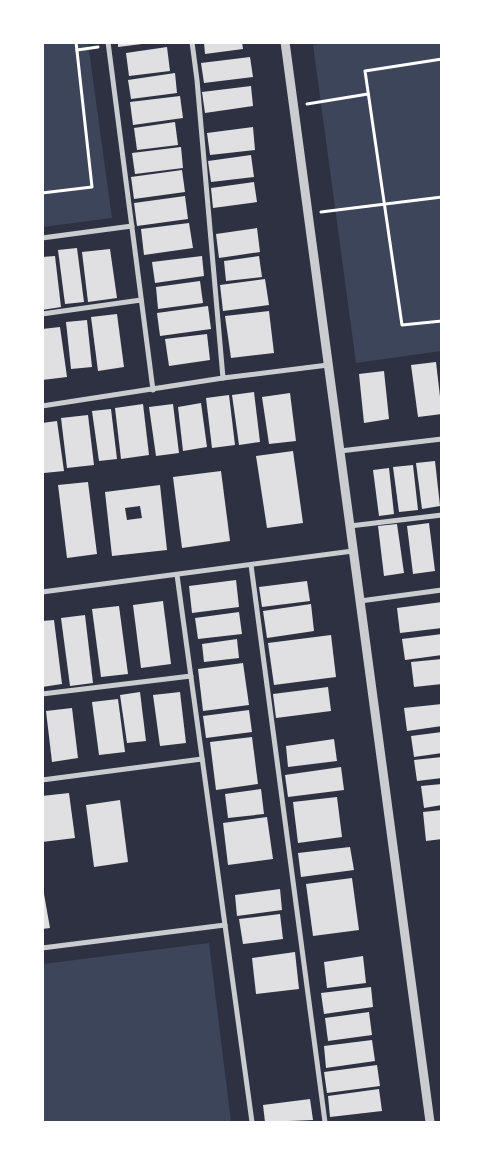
<svg xmlns="http://www.w3.org/2000/svg" width="484" height="1165" font-family="'Asap Condensed',sans-serif">
  <rect width="100%" height="100%" fill="#2d3142"/>
  <!-- green -->
  <g fill="#3c4559">
    <polygon points="332,42 441,43 441,351 356,363 313,45"/>
    <polygon points="42,43 88,43 112,218 43,227"/>
    <polygon points="209,943 231,1122 43,1122 43,964"/>
  </g>
  <!-- building -->
  <g fill="#e0e0e3" fill-rule="evenodd">
    <polygon points="118,42 142,42 142,44 118,47"/>
    <polygon points="204,42 242,42 243,49 205,54"/>
    <polygon points="167,47 170,71 129,76 126,53"/>
    <polygon points="250,57 253,77 204,83 201,63"/>
    <polygon points="175,73 177,93 131,99 128,80"/>
    <polygon points="251,86 253,106 205,113 202,92"/>
    <polygon points="180,96 183,118 133,125 130,102"/>
    <polygon points="175,122 178,145 137,150 134,128"/>
    <polygon points="253,127 255,150 210,155 207,133"/>
    <polygon points="181,147 183,168 135,174 132,153"/>
    <polygon points="251,155 254,177 211,182 208,161"/>
    <polygon points="182,170 185,192 134,199 131,177"/>
    <polygon points="254,182 257,202 213,208 211,188"/>
    <polygon points="185,196 188,219 137,226 134,203"/>
    <polygon points="189,223 193,248 144,255 141,229"/>
    <polygon points="257,228 260,252 219,258 216,234"/>
    <polygon points="77,248 84,302 65,304 58,250"/>
    <polygon points="110,249 117,298 88,302 82,252"/>
    <polygon points="55,256 61,307 42,310 42,257"/>
    <polygon points="202,256 204,276 155,283 152,262"/>
    <polygon points="259,256 262,277 226,281 224,261"/>
    <polygon points="265,279 269,305 223,311 220,285"/>
    <polygon points="200,281 203,303 158,309 156,287"/>
    <polygon points="208,306 211,329 160,336 157,313"/>
    <polygon points="269,311 274,353 231,358 225,316"/>
    <polygon points="117,314 124,367 98,371 91,317"/>
    <polygon points="87,320 92,367 71,369 66,322"/>
    <polygon points="60,327 67,377 42,380 42,329"/>
    <polygon points="207,334 210,360 169,366 165,339"/>
    <polygon points="436,362 442,414 418,417 411,365"/>
    <polygon points="384,371 389,419 364,423 359,374"/>
    <polygon points="254,392 260,442 239,445 232,395"/>
    <polygon points="290,393 296,441 269,444 262,397"/>
    <polygon points="229,395 235,445 212,448 206,398"/>
    <polygon points="201,403 207,447 183,451 178,407"/>
    <polygon points="143,404 149,455 121,459 115,408"/>
    <polygon points="173,404 179,453 156,456 149,407"/>
    <polygon points="111,409 117,459 99,461 92,411"/>
    <polygon points="88,415 94,465 67,468 61,418"/>
    <polygon points="57,421 64,471 44,473 42,423"/>
    <polygon points="293,451 303,523 267,528 256,456"/>
    <polygon points="435,461 440,506 422,509 416,463"/>
    <polygon points="413,465 418,510 399,512 393,467"/>
    <polygon points="389,468 394,514 379,516 373,470"/>
    <polygon points="221,471 230,541 182,548 173,477"/>
    <polygon points="88,482 97,554 67,558 58,485"/>
    <path d="M160,485L167,550L112,556L105,492ZM140,506L142,518L127,520L125,508Z"/>
    <polygon points="429,523 435,571 413,574 407,526"/>
    <polygon points="397,524 404,573 384,576 378,526"/>
    <polygon points="236,580 239,607 192,613 189,586"/>
    <polygon points="307,581 310,601 262,607 259,587"/>
    <polygon points="163,601 171,664 141,668 133,605"/>
    <polygon points="442,602 442,628 400,633 397,608"/>
    <polygon points="311,604 314,631 267,638 263,611"/>
    <polygon points="119,606 128,674 101,677 92,609"/>
    <polygon points="239,612 242,634 198,639 195,618"/>
    <polygon points="85,615 93,683 70,686 61,618"/>
    <polygon points="54,620 62,684 42,687 42,621"/>
    <polygon points="442,634 442,655 405,660 402,639"/>
    <polygon points="331,635 336,677 274,685 268,643"/>
    <polygon points="237,639 239,658 204,662 202,644"/>
    <polygon points="442,659 442,684 414,687 411,662"/>
    <polygon points="243,663 249,705 203,711 198,669"/>
    <polygon points="328,687 331,711 276,718 273,694"/>
    <polygon points="140,692 146,741 127,743 120,695"/>
    <polygon points="180,692 186,743 160,746 153,695"/>
    <polygon points="118,699 125,752 99,755 92,702"/>
    <polygon points="442,704 442,726 407,731 404,708"/>
    <polygon points="72,708 78,758 52,762 46,711"/>
    <polygon points="249,710 252,732 206,738 203,716"/>
    <polygon points="442,732 442,753 414,757 411,736"/>
    <polygon points="252,737 258,784 216,790 210,742"/>
    <polygon points="334,739 337,761 288,767 286,746"/>
    <polygon points="442,757 442,778 417,781 414,760"/>
    <polygon points="341,767 344,790 288,797 285,775"/>
    <polygon points="442,784 442,805 424,808 421,786"/>
    <polygon points="261,789 264,814 228,818 225,794"/>
    <polygon points="69,793 75,838 42,842 42,796"/>
    <polygon points="337,797 342,837 298,843 293,802"/>
    <polygon points="120,800 128,862 94,867 86,805"/>
    <polygon points="442,810 442,839 426,841 423,812"/>
    <polygon points="267,817 273,859 228,865 223,823"/>
    <polygon points="350,847 354,870 301,877 298,853"/>
    <polygon points="352,878 359,930 313,936 306,884"/>
    <polygon points="42,883 50,928 42,929"/>
    <polygon points="280,889 282,910 237,916 235,895"/>
    <polygon points="280,914 283,939 243,944 239,919"/>
    <polygon points="295,952 299,989 256,994 252,958"/>
    <polygon points="363,956 366,983 327,988 324,962"/>
    <polygon points="371,987 373,1007 324,1014 321,993"/>
    <polygon points="369,1012 372,1035 328,1041 325,1018"/>
    <polygon points="372,1040 375,1061 326,1068 324,1046"/>
    <polygon points="377,1065 380,1086 327,1093 324,1072"/>
    <polygon points="379,1089 382,1111 330,1117 328,1096"/>
    <polygon points="310,1099 313,1120 265,1122 263,1105"/>
  </g>
  <g fill="none" stroke-linecap="round" stroke-linejoin="round">
    <!-- path -->
    <g stroke="#fff" stroke-width="3">
      <polyline points="77,50 98,47"/>
      <polyline points="442,59 365,71 402,325 442,321"/>
      <polyline points="307,104 368,94"/>
      <polyline points="42,193 92,187 76,42"/>
      <polyline points="321,212 442,197"/>
    </g>
    <!-- minor -->
    <g stroke="#caccd0" stroke-width="5">
      <polyline points="108,42 153,390"/>
      <polyline points="192,42 197,80 223,378"/>
      <polyline points="42,238 132,226"/>
      <polyline points="42,314 141,300"/>
      <polyline points="42,406 223,378 328,365"/>
      <polyline points="340,451 442,439"/>
      <polyline points="350,526 442,515"/>
      <polyline points="251,565 325,1122"/>
      <polyline points="177,575 252,1122"/>
      <polyline points="42,592 353,551"/>
      <polyline points="360,601 442,590"/>
      <polyline points="42,694 191,676"/>
      <polyline points="42,780 202,759"/>
      <polyline points="42,948 225,925"/>
    </g>
    <!-- tertiary -->
    <polyline stroke="#caccd0" stroke-width="9" points="285,42 430,1122"/>
  </g>
  <!-- border -->
  <rect width="484" height="1165" fill="none" stroke="#ffffff" stroke-width="88"/>
</svg>
